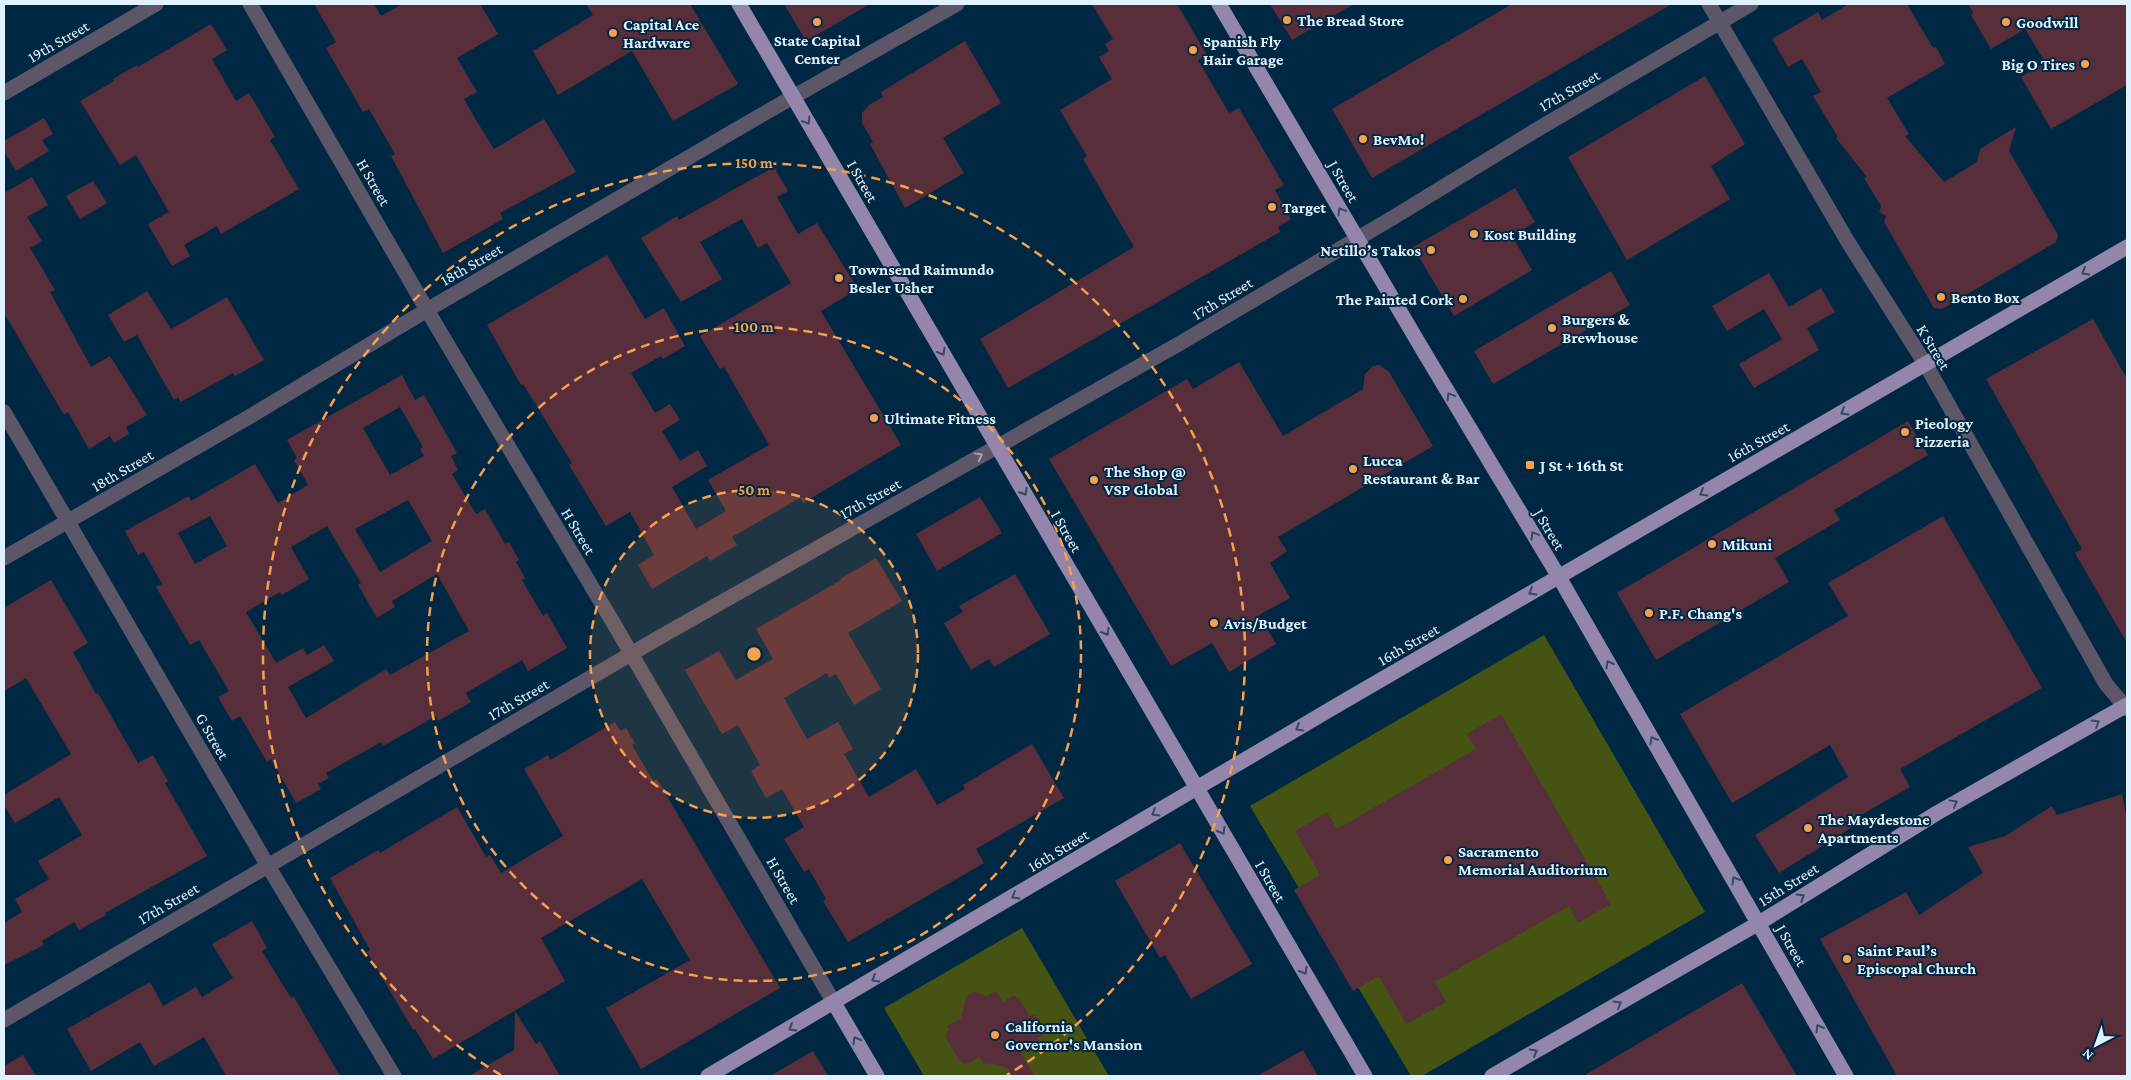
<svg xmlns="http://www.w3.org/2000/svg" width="2131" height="1080" font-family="'Crimson Pro',serif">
  <rect width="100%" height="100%" fill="#002842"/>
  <!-- green -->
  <g fill="#455313">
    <polygon points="1544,635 1705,912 1422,1076 1411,1076 1250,806"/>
    <polygon points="1022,928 1109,1076 924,1076 884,1008"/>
  </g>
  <!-- building -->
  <g fill="#592e3b" fill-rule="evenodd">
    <polygon points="314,4 374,4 381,16 402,4 480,4 498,34 457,58 477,92 464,99 476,120 494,149 544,119 576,172 500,213 503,219 443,253 391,156 395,154 369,109 363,112 326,48 336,42"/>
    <polygon points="586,4 690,4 738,84 673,121 632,51 558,95 533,51 593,15"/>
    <polygon points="784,4 870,4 806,41"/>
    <polygon points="1092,4 1177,4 1207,55 1198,60 1229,113 1239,108 1284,185 1275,190 1291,219 1278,227 1280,232 1008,388 980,339 1134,247 1083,159 1087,156 1060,110 1112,79 1099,57 1109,51 1105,44 1113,39"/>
    <polygon points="1270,4 1354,4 1292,40"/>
    <polygon points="1512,4 1672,4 1372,178 1332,109"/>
    <polygon points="1849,4 1907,4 1933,48 1936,47 1945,64 1887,98 1909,134 1905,136 1944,182 1977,162 1980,149 2016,127 2009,151 2058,235 2056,242 1942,309 1934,308 1884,222 1886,216 1879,212 1881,206 1864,178 1867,177 1836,138 1838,137 1813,96 1821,92 1802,59 1788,67 1772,39 1818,12 1822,20"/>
    <polygon points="1968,4 2127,4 2127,85 2051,129 2021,77 2045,62 2025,29 1991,49 1971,15 1973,13"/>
    <polygon points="211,24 227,50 212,59 236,101 249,93 275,137 270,140 299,189 221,234 217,226 184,245 190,256 172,266 148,224 169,212 136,155 120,165 80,101 114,81 113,79 137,65 138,67"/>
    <polygon points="965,41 1001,103 943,138 964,173 905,208 870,144 873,142 862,123 862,113 869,105 883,97 881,92"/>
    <polygon points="1705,76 1745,144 1711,166 1730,199 1627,260 1568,157"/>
    <polygon points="44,118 53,134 42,140 49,151 16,171 4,151 4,141"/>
    <polygon points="774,167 788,191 777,197 798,234 817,223 858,289 821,311 901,445 803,503 800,498 732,537 737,545 710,561 707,556 652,589 638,565 654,555 630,512 606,526 569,465 572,463 523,384 521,385 487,325 607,255 645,319 664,308 685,346 663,359 661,356 631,373 655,413 670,404 680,420 662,431 680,461 698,450 707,466 672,487 696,529 726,511 708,480 769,445 724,367 720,369 700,336 791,283 767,243 758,248 742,219 700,242 722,279 681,302 641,238 677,216 679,220"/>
    <polygon points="32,177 48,205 27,217 42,241 30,248 55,290 50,292 91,367 110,356 147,415 126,427 129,434 114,443 110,436 89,449 68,412 64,415 4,313 4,193"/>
    <polygon points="93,181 107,203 80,219 66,196"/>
    <polygon points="1515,188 1535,222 1512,236 1532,270 1454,316 1413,247"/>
    <polygon points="1611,271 1630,305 1493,384 1474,351"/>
    <polygon points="1769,273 1789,307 1821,288 1835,312 1807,328 1819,350 1754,388 1739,364 1782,339 1764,309 1727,331 1712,306"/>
    <polygon points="147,291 171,329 227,297 264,360 235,376 233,373 181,402 178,397 174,400 137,335 124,342 108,315"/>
    <polygon points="2093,319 2127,379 2127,643 2075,553 2082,549 1986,379"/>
    <polygon points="1239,362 1283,436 1363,389 1365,374 1373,366 1380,365 1389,372 1433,446 1278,537 1287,551 1270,563 1290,598 1259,615 1276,644 1229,672 1212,643 1171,666 1049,459 1187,379 1193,389"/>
    <path d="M402,375L415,400L424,395L457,453L451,456L458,470L452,474L476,514L485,509L505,544L509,542L519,560L516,562L525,578L522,580L543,616L547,613L567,648L528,671L522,660L466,693L471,702L438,721L436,716L383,746L381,742L326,773L329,778L318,784L321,789L296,803L271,759L267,762L240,716L232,721L218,697L229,691L199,640L190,645L156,587L162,584L144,552L138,555L125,531L189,496L191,501L255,464L278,503L308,485L294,460L297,458L287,440ZM400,407L423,447L420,449L424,456L390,475L363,428ZM408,500L432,541L380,572L355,529ZM210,516L227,546L195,564L178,533ZM327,526L361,583L358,585L377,618L395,607L392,601L437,574L469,631L390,675L386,669L306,718L288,687L334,661L324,645L307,655L303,648L276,663L246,612L280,592L282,595L309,579L291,547Z"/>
    <polygon points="1908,421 1928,455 1834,510 1840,520 1775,558 1789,582 1656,660 1617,593"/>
    <polygon points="980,497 1002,533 937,571 916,534"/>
    <polygon points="1943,516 2042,688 1900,769 1910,787 1859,816 1862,821 1779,873 1755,835 1848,777 1830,745 1732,803 1680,714 1848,616 1828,583"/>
    <polygon points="876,558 902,601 848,633 881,689 854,705 836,674 829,678 827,673 784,698 807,739 838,722 853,749 844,754 869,797 916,769 937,805 965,789 963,785 1032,744 1064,798 976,849 984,863 848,942 823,901 826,899 809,869 804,872 784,839 804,827 782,789 766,798 751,771 760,765 738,725 722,734 685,670 719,651 736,680 773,659 756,629 841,580 840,579"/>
    <polygon points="1015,574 1050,634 994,667 989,659 971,670 944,623 963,612 959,606"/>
    <polygon points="51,580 88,643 73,652 96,694 98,693 138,763 153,755 168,781 165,783 207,856 105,913 106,915 79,930 74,922 42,941 44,945 4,965 4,923 22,912 15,899 49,879 38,861 82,835 59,797 15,823 4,805 4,795 71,754 26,678 4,691 4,608"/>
    <polygon points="1501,714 1611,904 1578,923 1569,906 1435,982 1446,1002 1406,1024 1379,976 1353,991 1294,890 1320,875 1295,831 1327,812 1337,829 1476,749 1467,734"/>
    <polygon points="615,722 620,731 626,728 635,743 632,745 653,781 657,779 780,988 641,1069 606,1008 690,960 642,879 541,938 565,981 433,1059 415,1029 413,1030 367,952 370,950 330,878 378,850 380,853 457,807 486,857 490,855 501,873 563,836 524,769 548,755 550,760"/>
    <polygon points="2122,794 2127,820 2127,1076 1897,1076 1820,939 1906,892 1919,915 1983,873 1968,847 2005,836 2052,806 2057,815"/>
    <polygon points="1180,843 1252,964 1191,999 1165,955 1160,958 1115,881"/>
    <polygon points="252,921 267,948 262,951 291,998 294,997 340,1076 226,1076 204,1037 154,1066 140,1042 91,1071 67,1029 150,982 163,1006 196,987 202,997 233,978 212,944"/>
    <polygon points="1742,983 1797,1076 1583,1076"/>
    <polygon points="996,991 1003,1002 1014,995 1018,1000 1019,999 1030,1016 1034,1014 1046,1033 1038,1038 1040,1042 1021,1053 1035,1076 1013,1076 1008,1068 989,1063 985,1065 979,1057 969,1063 963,1064 959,1060 945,1036 949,1030 947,1026 961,1018 966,997 974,992 987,996"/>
    <polygon points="515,1011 536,1044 540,1041 560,1076 469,1076 514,1050"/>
    <polygon points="1303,1050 1318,1076 1257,1076"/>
    <polygon points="813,1051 828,1076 770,1076"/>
    <polygon points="23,1055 36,1076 4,1076 4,1066"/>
  </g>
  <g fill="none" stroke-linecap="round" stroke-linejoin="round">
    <!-- minor -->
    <g stroke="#5d5668" stroke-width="15">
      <polyline points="250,4 427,310 614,624 834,1003"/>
      <polyline points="1709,4 1848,242 1926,365 2106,684 2127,709"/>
      <polyline points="4,93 156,4"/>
      <polyline points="4,412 268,866 394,1076"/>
      <polyline points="4,558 249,417 427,310 758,117 957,4"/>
      <polyline points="4,1020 660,637 1177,345 1394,217 1538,129 1751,4"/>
    </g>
    <!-- major -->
    <g stroke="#9386aa" stroke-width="15">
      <polyline points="739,4 1365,1076"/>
      <polyline points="1219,4 1424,352 1559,577 1846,1076"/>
      <polyline points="834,1003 877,1076"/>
      <polyline points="708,1076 1341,703 2127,247"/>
      <polyline points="1492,1076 1759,923 1937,813 2127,705"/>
    </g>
  </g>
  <!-- one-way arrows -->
  <defs><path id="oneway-chevron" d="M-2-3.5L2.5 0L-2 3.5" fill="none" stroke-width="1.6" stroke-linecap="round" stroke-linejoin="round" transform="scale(1.25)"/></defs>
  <g stroke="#334966">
    <use href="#oneway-chevron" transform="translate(807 121) rotate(59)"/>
    <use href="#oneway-chevron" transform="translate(1341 211) rotate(-121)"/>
    <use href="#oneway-chevron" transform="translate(2085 272) rotate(150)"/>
    <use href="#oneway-chevron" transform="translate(942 352) rotate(60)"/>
    <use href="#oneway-chevron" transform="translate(1450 396) rotate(-121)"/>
    <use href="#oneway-chevron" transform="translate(1844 412) rotate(150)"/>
    <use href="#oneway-chevron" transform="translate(1024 492) rotate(60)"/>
    <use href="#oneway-chevron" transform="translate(1703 493) rotate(150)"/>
    <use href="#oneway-chevron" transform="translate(1534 535) rotate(-121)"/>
    <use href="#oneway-chevron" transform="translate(1532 592) rotate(150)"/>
    <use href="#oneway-chevron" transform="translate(1106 632) rotate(60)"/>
    <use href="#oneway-chevron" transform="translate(1609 664) rotate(-120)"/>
    <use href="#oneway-chevron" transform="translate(2096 723) rotate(-30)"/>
    <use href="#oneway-chevron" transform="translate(1299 728) rotate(149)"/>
    <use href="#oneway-chevron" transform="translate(1653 740) rotate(-120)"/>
    <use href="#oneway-chevron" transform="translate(1954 803) rotate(-29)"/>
    <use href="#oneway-chevron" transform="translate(1155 813) rotate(150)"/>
    <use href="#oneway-chevron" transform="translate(1222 831) rotate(60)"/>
    <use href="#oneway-chevron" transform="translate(1735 880) rotate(-120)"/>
    <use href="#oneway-chevron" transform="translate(1015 896) rotate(149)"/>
    <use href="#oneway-chevron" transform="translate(1801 897) rotate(-32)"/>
    <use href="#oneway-chevron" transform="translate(1304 971) rotate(60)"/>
    <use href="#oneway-chevron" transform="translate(875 979) rotate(149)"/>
    <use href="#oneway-chevron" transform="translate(1618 1004) rotate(-30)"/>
    <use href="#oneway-chevron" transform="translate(792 1028) rotate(150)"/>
    <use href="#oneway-chevron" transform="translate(1819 1028) rotate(-120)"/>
    <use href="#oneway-chevron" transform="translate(856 1040) rotate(-120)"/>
    <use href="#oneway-chevron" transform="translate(1534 1052) rotate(-30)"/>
  </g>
  <use stroke="#9ea4b4" href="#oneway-chevron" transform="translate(979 456) rotate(-29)"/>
  <!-- distance rings -->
  <circle cx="754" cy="654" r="164" fill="#f8a04b" fill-opacity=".12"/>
  <g fill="none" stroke="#f8a04b" stroke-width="2.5" stroke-dasharray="9 6">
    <circle cx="754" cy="654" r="164"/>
    <circle cx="754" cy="654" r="327"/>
    <path d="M501 1075A491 491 0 1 1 1007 1075"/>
  </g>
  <!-- markers -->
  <g fill="#f8a04b" stroke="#002842" stroke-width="2">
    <circle cx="1287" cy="20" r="5"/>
    <circle cx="817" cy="22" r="5"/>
    <circle cx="2006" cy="22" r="5"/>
    <circle cx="613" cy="33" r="5"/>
    <circle cx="1193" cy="50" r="5"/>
    <circle cx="2085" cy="64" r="5"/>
    <circle cx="1363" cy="139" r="5"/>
    <circle cx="1272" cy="207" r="5"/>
    <circle cx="1474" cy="234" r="5"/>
    <circle cx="1431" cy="250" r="5"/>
    <circle cx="839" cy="278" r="5"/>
    <circle cx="1941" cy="297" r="5"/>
    <circle cx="1463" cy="299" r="5"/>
    <circle cx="1552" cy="328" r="5"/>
    <circle cx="874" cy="418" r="5"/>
    <circle cx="1905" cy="432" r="5"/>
    <rect x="1525" y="460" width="10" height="10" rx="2.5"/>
    <circle cx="1353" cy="469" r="5"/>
    <circle cx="1094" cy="480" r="5"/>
    <circle cx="1712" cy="544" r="5"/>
    <circle cx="1649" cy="613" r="5"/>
    <circle cx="1214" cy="623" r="5"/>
    <circle cx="1808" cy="828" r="5"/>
    <circle cx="1448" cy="860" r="5"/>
    <circle cx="1847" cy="959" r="5"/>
    <circle cx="995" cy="1035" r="5"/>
  </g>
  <g text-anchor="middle" stroke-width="4" stroke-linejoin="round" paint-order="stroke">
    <!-- poi labels -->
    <g font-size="16" font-weight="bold" fill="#e0f1ff" stroke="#002842" text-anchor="start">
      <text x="1297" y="26">The Bread Store</text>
      <text x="2016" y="28">Goodwill</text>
      <text x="623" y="30">Capital Ace<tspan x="623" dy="18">Hardware</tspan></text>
      <text x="817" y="46" text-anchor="middle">State Capital<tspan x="817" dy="18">Center</tspan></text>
      <text x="1203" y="47">Spanish Fly<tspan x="1203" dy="18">Hair Garage</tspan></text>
      <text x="2075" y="70" text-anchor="end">Big O Tires</text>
      <text x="1373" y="145">BevMo!</text>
      <text x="1282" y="213">Target</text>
      <text x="1484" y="240">Kost Building</text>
      <text x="1421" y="256" text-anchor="end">Netillo’s Takos</text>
      <text x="849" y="275">Townsend Raimundo<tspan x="849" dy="18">Besler Usher</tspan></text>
      <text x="1951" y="303">Bento Box</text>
      <text x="1453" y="305" text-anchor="end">The Painted Cork</text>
      <text x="1562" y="325">Burgers &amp;<tspan x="1562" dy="18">Brewhouse</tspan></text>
      <text x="884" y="424">Ultimate Fitness</text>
      <text x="1915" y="429">Pieology<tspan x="1915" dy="18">Pizzeria</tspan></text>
      <text x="1363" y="466">Lucca<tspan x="1363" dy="18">Restaurant &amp; Bar</tspan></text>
      <text x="1540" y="471">J St + 16th St</text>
      <text x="1104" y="477">The Shop @<tspan x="1104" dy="18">VSP Global</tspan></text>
      <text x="1722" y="550">Mikuni</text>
      <text x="1659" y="619">P.F. Chang's</text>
      <text x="1224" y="629">Avis/Budget</text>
      <text x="1818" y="825">The Maydestone<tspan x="1818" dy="18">Apartments</tspan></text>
      <text x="1458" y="857">Sacramento<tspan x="1458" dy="18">Memorial Auditorium</tspan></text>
      <text x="1857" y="956">Saint Paul’s<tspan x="1857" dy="18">Episcopal Church</tspan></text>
      <text x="1005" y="1032">California<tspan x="1005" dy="18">Governor's Mansion</tspan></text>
    </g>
    <!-- street labels -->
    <g font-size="16" fill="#e0f1ff" stroke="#002842">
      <text transform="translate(58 41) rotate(-30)" y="6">19th Street</text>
      <text transform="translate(1569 90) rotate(-30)" y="6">17th Street</text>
      <text transform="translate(863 181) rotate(60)" y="6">I Street</text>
      <text transform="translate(1344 181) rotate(60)" y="6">J Street</text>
      <text transform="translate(374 182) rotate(60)" y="6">H Street</text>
      <text transform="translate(471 264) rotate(-30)" y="6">18th Street</text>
      <text transform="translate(1222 298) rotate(-31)" y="6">17th Street</text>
      <text transform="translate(1934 347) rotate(59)" y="6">K Street</text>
      <text transform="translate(1758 441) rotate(-29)" y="6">16th Street</text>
      <text transform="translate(122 470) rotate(-30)" y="6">18th Street</text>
      <text transform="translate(870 498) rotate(-29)" y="6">17th Street</text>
      <text transform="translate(1550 529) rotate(59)" y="6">J Street</text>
      <text transform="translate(579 531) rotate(59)" y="6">H Street</text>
      <text transform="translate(1067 531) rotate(60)" y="6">I Street</text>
      <text transform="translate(1408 644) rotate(-30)" y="6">16th Street</text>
      <text transform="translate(518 699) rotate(-30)" y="6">17th Street</text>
      <text transform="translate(213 736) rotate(60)" y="6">G Street</text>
      <text transform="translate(1058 850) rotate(-31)" y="6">16th Street</text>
      <text transform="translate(784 880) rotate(60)" y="6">H Street</text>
      <text transform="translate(1271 881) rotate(60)" y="6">I Street</text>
      <text transform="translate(1788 884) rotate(-32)" y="6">15th Street</text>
      <text transform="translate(168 903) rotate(-30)" y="6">17th Street</text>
      <text transform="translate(1792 945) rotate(60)" y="6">J Street</text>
    </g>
  </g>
  <circle cx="754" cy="654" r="8" fill="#f8a04b" stroke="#002842" stroke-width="2.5"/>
  <g font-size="15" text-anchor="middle" font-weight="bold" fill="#f8a04b" stroke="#002842" stroke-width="4" stroke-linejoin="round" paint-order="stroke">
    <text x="754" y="168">150 m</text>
    <text x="754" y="332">100 m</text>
    <text x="754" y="495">50 m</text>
  </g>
  <!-- border -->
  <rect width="2131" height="1080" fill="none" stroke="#e0f1ff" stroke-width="10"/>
  <!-- north arrow -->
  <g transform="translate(2096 1045) rotate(221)" stroke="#002842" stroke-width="4" paint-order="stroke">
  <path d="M0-4L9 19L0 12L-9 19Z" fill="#e0f1ff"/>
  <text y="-8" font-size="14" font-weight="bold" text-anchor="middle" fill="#e0f1ff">N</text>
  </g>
</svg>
